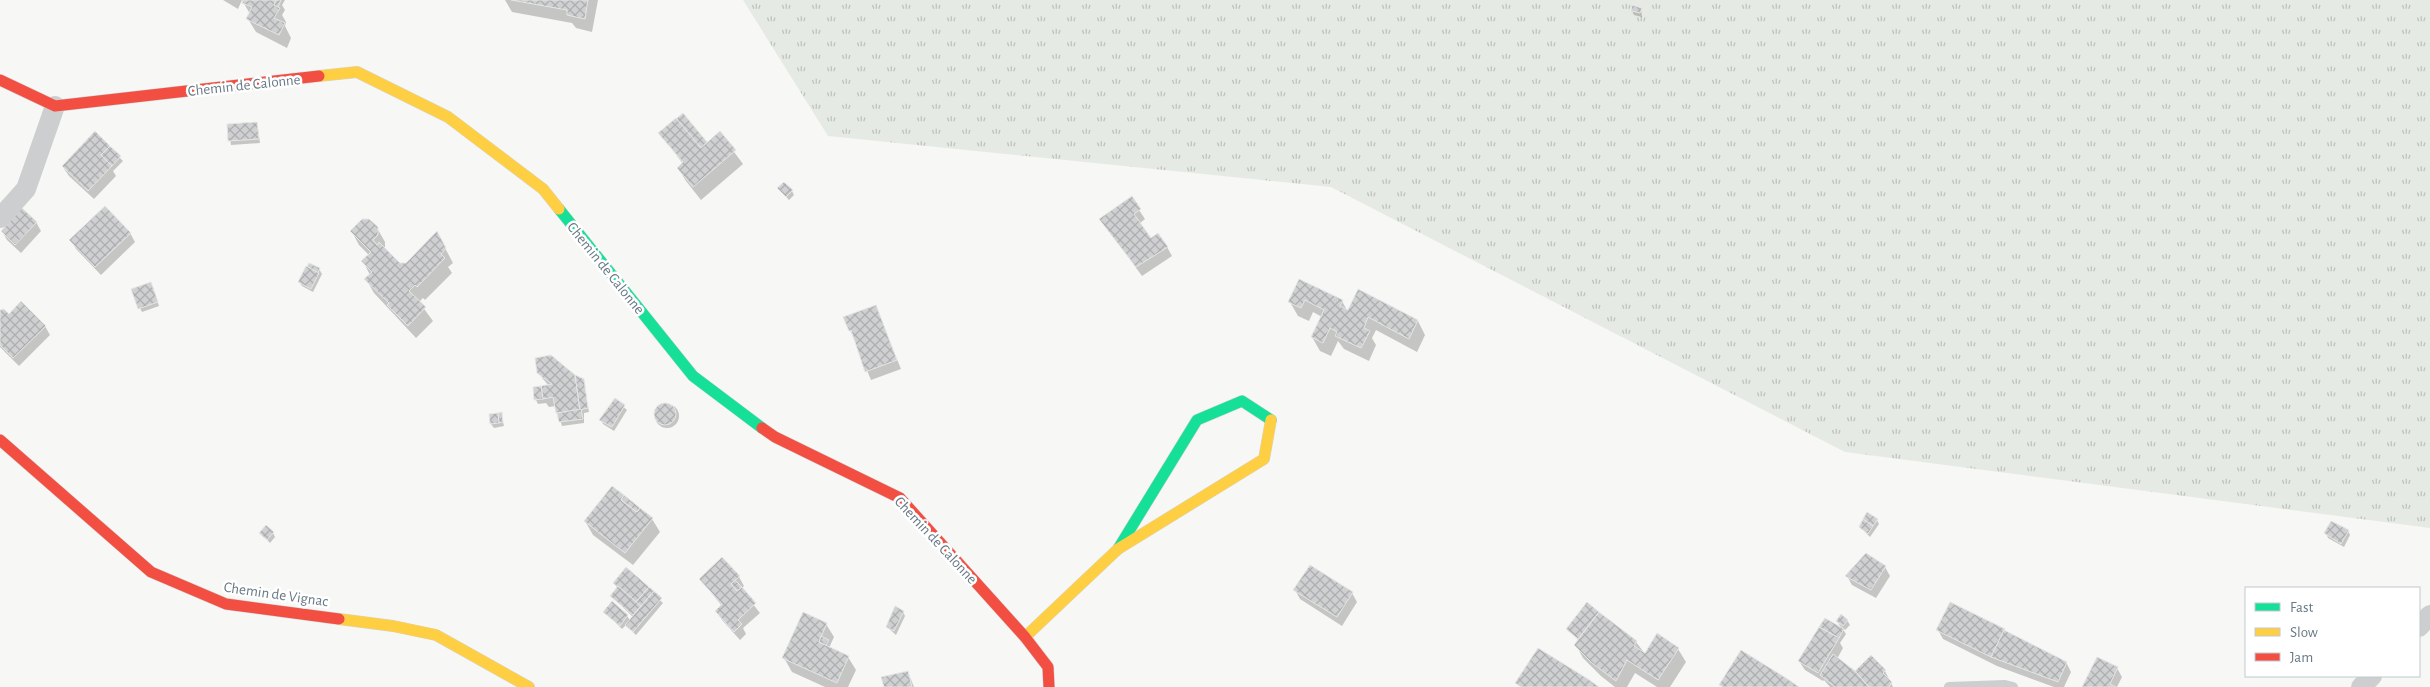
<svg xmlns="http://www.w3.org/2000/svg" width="2430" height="687" font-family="'Alegreya Sans',sans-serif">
  <defs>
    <pattern id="grass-tufts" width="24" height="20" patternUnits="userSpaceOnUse" patternTransform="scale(1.25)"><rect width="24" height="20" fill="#e6eae4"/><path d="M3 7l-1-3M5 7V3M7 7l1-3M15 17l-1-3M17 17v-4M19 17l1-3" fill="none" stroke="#bec2be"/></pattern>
    <pattern id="building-cross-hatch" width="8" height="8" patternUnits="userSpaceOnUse" patternTransform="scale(1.25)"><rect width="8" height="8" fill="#cfd0d1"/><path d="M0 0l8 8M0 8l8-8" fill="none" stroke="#acaeaf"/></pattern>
  </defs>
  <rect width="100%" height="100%" fill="#f7f7f6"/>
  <!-- grass -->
  <polygon fill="url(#grass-tufts)" points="743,0 2430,0 2430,528 1845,452 1331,187 828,136"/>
  <!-- shadow -->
  <g fill="#0003">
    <polygon points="223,0 285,0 282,5 285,10 282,15 286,22 285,26 291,38 287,48 256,32 248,19 250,14 242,0 238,9"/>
    <polygon points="505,0 598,0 592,32 576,28 572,23 512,12"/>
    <polygon points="1641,9 1642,17 1634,15 1632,11"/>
    <polygon points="683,115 707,144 720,133 743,164 701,200 686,181 678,168 683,164 660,133"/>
    <polygon points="257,123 260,143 231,145 228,125"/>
    <polygon points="95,133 123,161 113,171 116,176 94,199 69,176 63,167"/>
    <polygon points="779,189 792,191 794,195 789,200"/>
    <polygon points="1131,198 1145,219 1139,224 1150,240 1167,247 1172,256 1142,276 1101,220"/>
    <polygon points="36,222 41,231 21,253 7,240 2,231"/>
    <polygon points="377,228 385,242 385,249 399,264 407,264 437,233 453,263 448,267 452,273 425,300 423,298 419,302 433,321 416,338 374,293 366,279 370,275 363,261 369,255 359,245 352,232"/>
    <polygon points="130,233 135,242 101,275 76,249 71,240"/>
    <polygon points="319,269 322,274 313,292 302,286 299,282"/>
    <polygon points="1300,281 1342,301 1348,312 1358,291 1418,321 1425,335 1417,352 1376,330 1372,338 1376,345 1369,361 1344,349 1338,341 1331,356 1320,351 1312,337 1322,317 1313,312 1309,321 1298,316 1290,302"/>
    <polygon points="153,288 159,306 142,312 140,308"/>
    <polygon points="875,306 901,369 871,380 850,330"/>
    <polygon points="0,313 45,326 50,335 19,366 0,347"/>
    <polygon points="538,373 574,376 583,380 589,412 584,413 584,423 562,426 556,406 549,407 546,403 538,404 536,400 549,386"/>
    <polygon points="615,400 627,410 614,431 603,424 601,420"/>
    <circle cx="667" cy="416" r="12"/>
    <polygon points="501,414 504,426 494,428 491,424"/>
    <polygon points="652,519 660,532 633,565 593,535 585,521"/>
    <polygon points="1877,520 1879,524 1870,537 1860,527"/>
    <polygon points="2348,531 2350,535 2344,547 2328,538 2326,533"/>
    <polygon points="261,533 273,533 275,537 270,543"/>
    <polygon points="722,559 739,577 744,586 741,589 760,613 743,628 746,634 740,640 722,620 716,611 722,606 700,579"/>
    <polygon points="1885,567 1890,576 1876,598 1852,585 1847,576"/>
    <polygon points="626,569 663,603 636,635 626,625 622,629 605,612 627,616 630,620 633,617 611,596 617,588 615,583"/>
    <polygon points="1295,590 1352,593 1357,602 1342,626 1300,599"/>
    <polygon points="1587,604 1636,642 1646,655 1678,649 1686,662 1670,687 1657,687 1635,673 1627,687 1615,687 1601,676 1583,658 1576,645 1579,641 1568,629"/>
    <polygon points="903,612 905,616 896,635 887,627"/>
    <polygon points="1847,620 1850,625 1845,630 1841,626 1846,634 1840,643 1843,648 1837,659 1855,673 1885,671 1893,687 1830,687 1824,680 1823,681 1805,670 1799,661 1842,629 1837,621"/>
    <polygon points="826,624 834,637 829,648 848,657 856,670 848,687 825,687 792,672 784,658"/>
    <polygon points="1938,630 2066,662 2071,672 2064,687 2054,687 1997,666 1943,639"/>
    <polygon points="2117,668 2122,677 2117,687 2083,687"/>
    <polygon points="908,672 914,687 885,687"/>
  </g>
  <!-- building -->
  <g fill="url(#building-cross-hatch)" stroke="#e6e6e6">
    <polygon points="243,0 276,0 274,5 280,8 274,18 285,23 279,35 246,19 252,7 242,3"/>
    <polygon points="276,0 281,0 278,7 274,5"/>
    <polygon points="511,0 588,0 585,19 567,15 567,10"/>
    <polygon points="1632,5 1642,8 1640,13 1631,11"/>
    <polygon points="683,113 707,142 701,148 676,119"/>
    <polygon points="676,118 701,148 720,131 736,150 693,187 677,168 683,162 658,133"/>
    <polygon points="257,122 259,139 228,141 227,124"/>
    <polygon points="95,131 110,146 101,155 112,166 88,191 62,166"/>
    <polygon points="110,146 121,156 112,166 101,155"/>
    <polygon points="784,182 793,190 786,197 777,188"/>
    <polygon points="1132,196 1141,209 1134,214 1151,238 1158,233 1168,247 1136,267 1099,219"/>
    <polygon points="105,206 131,233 95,267 69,240"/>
    <polygon points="22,208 37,222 15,245 1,231"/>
    <polygon points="362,219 369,219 378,227 378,235 373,240 377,245 379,242 400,263 406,263 437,231 446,248 441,254 445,258 417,287 415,285 409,291 426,307 408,326 387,305 389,303 364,279 372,272 361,261 371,252 350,231"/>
    <polygon points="309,263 320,268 318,273 307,267"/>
    <polygon points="306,266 319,273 311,289 298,282"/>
    <polygon points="1299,279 1343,300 1340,306 1348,310 1358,289 1418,320 1409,339 1368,317 1364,328 1370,331 1361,348 1335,336 1337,332 1330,328 1323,343 1311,337 1324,310 1305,300 1301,308 1288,302"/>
    <polygon points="151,282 158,302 138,309 131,289"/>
    <polygon points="21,301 46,326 13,358 0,345 0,310 4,309 9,314"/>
    <polygon points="876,305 897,360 865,372 851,330 849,331 843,317"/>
    <polygon points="551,355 575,375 580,410 556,413 553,397 543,399 541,386 552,384 537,373 535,358"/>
    <polygon points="575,375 584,379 588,408 580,410"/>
    <polygon points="541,386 543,399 534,400 533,387"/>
    <polygon points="615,398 625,405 612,427 599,420"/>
    <circle cx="665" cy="414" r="11"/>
    <polygon points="581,409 583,419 559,422 557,413"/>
    <polygon points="502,412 503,422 499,423 498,413"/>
    <polygon points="498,413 499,423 490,424 489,414"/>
    <polygon points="612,486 624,495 621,500 637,512 640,508 653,518 625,553 584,521"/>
    <polygon points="624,495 640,508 637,512 621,500"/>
    <polygon points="1867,512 1878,519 1873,526 1863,519"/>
    <polygon points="1863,519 1873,526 1868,534 1859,527"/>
    <polygon points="2331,521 2349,530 2341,544 2324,533"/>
    <polygon points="266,525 274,532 267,540 259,533"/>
    <polygon points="1866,553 1886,566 1871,590 1845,576"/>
    <polygon points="722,557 740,576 731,584 737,591 742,587 756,603 738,620 742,624 734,632 715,611 722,604 699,579"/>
    <polygon points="1310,565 1353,592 1337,617 1293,590"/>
    <polygon points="626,567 649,587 636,602 613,583"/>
    <polygon points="735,580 742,587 737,591 731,584"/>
    <polygon points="618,586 641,606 633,615 610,596"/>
    <polygon points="649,587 654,591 641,606 636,602"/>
    <polygon points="654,591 662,598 633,632 625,625"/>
    <polygon points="612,601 628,615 620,626 603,612"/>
    <polygon points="1587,602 1599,612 1578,639 1566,629"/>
    <polygon points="1950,602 2005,629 1991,657 1936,630"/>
    <polygon points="895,606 904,611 894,631 886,627"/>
    <polygon points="803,612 827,623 819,642 849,656 837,683 782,658"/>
    <polygon points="1599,612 1637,641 1634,646 1645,653 1657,633 1679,648 1658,680 1627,660 1616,681 1592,663 1574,645"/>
    <polygon points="1841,614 1848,620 1843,626 1836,621"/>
    <polygon points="1825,618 1844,629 1839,638 1819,627"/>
    <polygon points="1819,627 1839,638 1818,673 1798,661"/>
    <polygon points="2004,630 2067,662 2058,682 1991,657"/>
    <polygon points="821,636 829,640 826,645 819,642"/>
    <polygon points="1538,648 1588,679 1599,687 1521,687 1515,683"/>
    <polygon points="1741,650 1786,678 1799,687 1723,687 1719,685"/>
    <polygon points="1833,654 1855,671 1869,687 1835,687 1820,675"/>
    <polygon points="1871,655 1886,670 1883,673 1892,682 1889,687 1869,687 1855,671"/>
    <polygon points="2097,657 2118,667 2110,684 2116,687 2082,687"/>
    <polygon points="908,671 912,687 884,687 881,677"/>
  </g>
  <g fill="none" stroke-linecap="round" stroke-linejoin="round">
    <defs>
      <g id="fast">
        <polyline points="559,209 693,376 762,428"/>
        <polyline points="1118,549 1197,420 1242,401 1271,420"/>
      </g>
      <g id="slow">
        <polyline points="319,76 357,72 448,117 543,189 559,209"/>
        <polyline points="339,619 393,626 436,635 529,687"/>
        <polyline points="1025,637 1118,549 1264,459 1271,420"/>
      </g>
      <g id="jam">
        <polyline points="0,80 55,106 319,76"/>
        <polyline points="762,428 775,437 900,498 1025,637 1048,667 1049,687"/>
        <polyline points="0,440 151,572 226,604 339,619"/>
      </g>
    </defs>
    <!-- fast casing -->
    <use href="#fast" stroke="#d4d5d6" stroke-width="12"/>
    <!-- slow casing -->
    <use href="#slow" stroke="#d4d5d6" stroke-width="12"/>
    <!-- jam casing -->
    <use href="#jam" stroke="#d4d5d6" stroke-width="12"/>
    <!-- lane -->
    <polyline stroke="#cccecf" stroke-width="10" points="1949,687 2005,685 2013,687"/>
    <!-- street -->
    <g stroke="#cccecf" stroke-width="20">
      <polyline points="0,218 26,189 55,106"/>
      <polyline points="2419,627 2430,615"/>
      <polyline points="2361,687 2372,676"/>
    </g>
    <!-- fast -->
    <use href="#fast" stroke="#16e098" stroke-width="11"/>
    <!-- slow -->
    <use href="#slow" stroke="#ffcf43" stroke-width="11"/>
    <!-- jam -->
    <use href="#jam" stroke="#f24e42" stroke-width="11"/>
  </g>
  <g text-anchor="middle" stroke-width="5" stroke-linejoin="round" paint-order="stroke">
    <!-- street labels -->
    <g font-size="15" fill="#677985" stroke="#fff">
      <text transform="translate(244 85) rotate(-6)" y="5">Chemin de Calonne</text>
      <text transform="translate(606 268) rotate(51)" y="5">Chemin de Calonne</text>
      <text transform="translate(936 540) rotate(47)" y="5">Chemin de Calonne</text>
      <text transform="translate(276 594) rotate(8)" y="5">Chemin de Vignac</text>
    </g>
  </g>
  <!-- legend -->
  <rect x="2245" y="587" width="175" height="90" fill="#ffffff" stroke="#c2c9ce"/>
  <rect x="2255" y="603" width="25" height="8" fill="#16e098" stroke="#c2c9ce"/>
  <text x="2290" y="612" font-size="15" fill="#677985">Fast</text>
  <rect x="2255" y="628" width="25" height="8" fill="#ffcf43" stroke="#c2c9ce"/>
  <text x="2290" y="637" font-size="15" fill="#677985">Slow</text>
  <rect x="2255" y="653" width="25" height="8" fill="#f24e42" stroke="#c2c9ce"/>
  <text x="2290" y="662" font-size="15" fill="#677985">Jam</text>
</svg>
